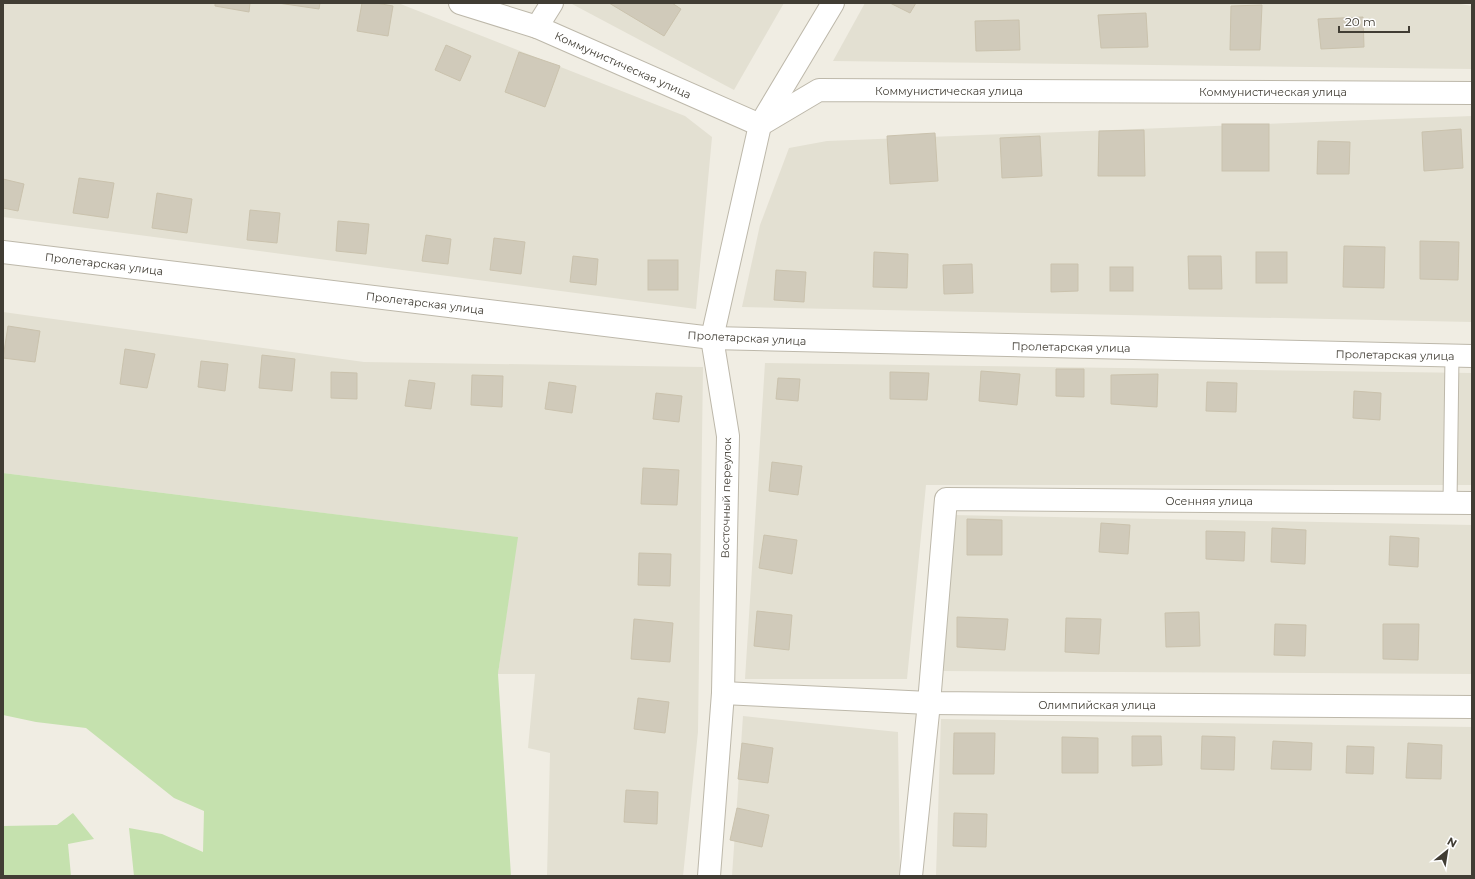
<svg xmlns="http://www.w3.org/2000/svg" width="1475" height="879" font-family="Montserrat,sans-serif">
  <rect width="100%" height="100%" fill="#f0ede3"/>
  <!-- residential -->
  <g fill="#e3e0d2">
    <polygon points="3,3 398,3 685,116 712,137 696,309 3,217"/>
    <polygon points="573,3 784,3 734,90 572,4"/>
    <polygon points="865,3 1455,3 1472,6 1472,69 833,61"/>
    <polygon points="1472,116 1472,322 742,307 760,225 789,148 827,141"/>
    <polygon points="3,312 364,362 703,367 698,732 683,876 547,876 550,753 528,748 535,674 498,674 517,537 3,473"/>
    <polygon points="765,363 1472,373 1472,485 926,485 907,679 745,679"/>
    <polygon points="952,515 1472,525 1472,674 942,671"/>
    <polygon points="743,716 898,732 900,876 732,876"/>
    <polygon points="941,719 1472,727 1472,876 936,876"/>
  </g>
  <!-- green -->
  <g fill="#c5e1ae">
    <polygon points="3,473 518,537 498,674 511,876 134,876 129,828 162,834 203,852 204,811 174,798 86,728 36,722 3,715"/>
    <polygon points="73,813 94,839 68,844 71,876 3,876 3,826 57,825"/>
  </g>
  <!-- building -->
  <g fill="#d0caba" stroke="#cac2ad">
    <polygon points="215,3 250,3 249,12 215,6"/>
    <polygon points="278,3 320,3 319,9"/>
    <polygon points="362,3 376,3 393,6 388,36 357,31"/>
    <polygon points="609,3 672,3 681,9 664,36"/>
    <polygon points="890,3 916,3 910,13"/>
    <polygon points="1262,5 1260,50 1230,50 1231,6"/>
    <polygon points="1146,13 1148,47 1101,48 1098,15"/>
    <polygon points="1363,17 1364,47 1321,49 1318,19"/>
    <polygon points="1019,20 1020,50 976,51 975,21"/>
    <polygon points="446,45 471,56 460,81 435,70"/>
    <polygon points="519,52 560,66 545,107 505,92"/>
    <rect x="1222" y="124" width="47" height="47"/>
    <polygon points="1461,129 1463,168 1424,171 1422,132"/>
    <polygon points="1144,130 1145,176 1098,176 1099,131"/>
    <polygon points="935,133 938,181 890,184 887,136"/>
    <polygon points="1040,136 1042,176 1002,178 1000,138"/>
    <polygon points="1318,141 1350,142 1349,174 1317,174"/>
    <polygon points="79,178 114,183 108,218 73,213"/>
    <polygon points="3,179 24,184 18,211 3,208"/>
    <polygon points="157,193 192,199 187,233 152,228"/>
    <polygon points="250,210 280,213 277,243 247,240"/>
    <polygon points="338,221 369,224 366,254 336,251"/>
    <polygon points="426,235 451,239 448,264 422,261"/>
    <polygon points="494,238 525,242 521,274 490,270"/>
    <polygon points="1420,241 1459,242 1458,280 1420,279"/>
    <polygon points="1344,246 1385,247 1384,288 1343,287"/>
    <polygon points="874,252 908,254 907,288 873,287"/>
    <rect x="1256" y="252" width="31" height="31"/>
    <polygon points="573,256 598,259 596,285 570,282"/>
    <polygon points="1188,256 1221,256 1222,289 1189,289"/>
    <rect x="648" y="260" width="30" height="30"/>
    <polygon points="972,264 973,293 944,294 943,265"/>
    <polygon points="1051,264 1078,264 1078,291 1051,292"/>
    <rect x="1110" y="267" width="23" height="24"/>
    <polygon points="776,270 806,272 804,302 774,300"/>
    <polygon points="8,326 40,331 35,362 3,358"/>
    <polygon points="125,349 155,354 147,388 120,384"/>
    <polygon points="262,355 295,359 292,391 259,388"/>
    <polygon points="201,361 228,364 225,391 198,387"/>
    <polygon points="1056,369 1084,369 1084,397 1056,396"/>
    <polygon points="981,371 1020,374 1017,405 979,401"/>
    <polygon points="331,372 357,373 357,399 331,398"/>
    <polygon points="890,372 929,373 927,400 890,399"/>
    <polygon points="1158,374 1157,407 1111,404 1111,375"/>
    <polygon points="472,375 503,376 502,407 471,405"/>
    <polygon points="778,378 800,379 798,401 776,399"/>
    <polygon points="409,380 435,383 431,409 405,406"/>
    <polygon points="549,382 576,386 572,413 545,409"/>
    <polygon points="1207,382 1237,383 1236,412 1206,411"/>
    <polygon points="1354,391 1381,393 1380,420 1353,418"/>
    <polygon points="656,393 682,396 679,422 653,419"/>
    <polygon points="772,462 802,466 798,495 769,491"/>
    <polygon points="643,468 679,470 677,505 641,504"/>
    <polygon points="967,519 1002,520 1002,555 967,555"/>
    <polygon points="1101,523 1130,525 1128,554 1099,552"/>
    <polygon points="1272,528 1306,530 1305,564 1271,562"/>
    <polygon points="1206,531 1245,532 1244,561 1206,559"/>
    <polygon points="764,535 797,540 792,574 759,568"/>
    <polygon points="1390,536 1419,538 1418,567 1389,565"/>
    <polygon points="639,553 671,554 670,586 638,585"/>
    <polygon points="757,611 792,615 789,650 754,646"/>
    <polygon points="1199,612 1200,646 1166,647 1165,613"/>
    <polygon points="957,617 1008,619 1005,650 957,647"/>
    <polygon points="1066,618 1101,619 1099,654 1065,652"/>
    <polygon points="634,619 673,623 670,662 631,659"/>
    <polygon points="1275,624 1306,625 1305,656 1274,655"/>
    <polygon points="1383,624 1419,624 1418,660 1383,659"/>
    <polygon points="638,698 669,702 665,733 634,729"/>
    <polygon points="954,733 995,733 994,774 953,774"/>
    <polygon points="1132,736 1161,736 1162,765 1132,766"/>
    <polygon points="1202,736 1235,737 1234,770 1201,769"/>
    <polygon points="1062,737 1098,738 1098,773 1062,773"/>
    <polygon points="1273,741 1312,743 1311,770 1271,769"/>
    <polygon points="742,743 773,748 768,783 738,779"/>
    <polygon points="1408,743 1442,745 1441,779 1406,778"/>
    <polygon points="1347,746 1374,747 1373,774 1346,773"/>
    <polygon points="626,790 658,792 657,824 624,822"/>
    <polygon points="737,808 769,815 762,847 730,840"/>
    <polygon points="954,813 987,814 986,847 953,846"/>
  </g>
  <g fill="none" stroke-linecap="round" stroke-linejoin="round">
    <defs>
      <polyline id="lane" points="1450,503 1452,356"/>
      <g id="street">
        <polyline points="460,3 537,27 760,125 819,90 1472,93"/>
        <polyline points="537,27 552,3"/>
        <polyline points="3,252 712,338 1472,356"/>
        <polyline points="723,693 929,703 1472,707"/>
        <polyline points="709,876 723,693 728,436 712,338 760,125 833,3"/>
        <polyline points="911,876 929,703 946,499 1472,503"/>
      </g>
    </defs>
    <!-- lane casing -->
    <use href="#lane" stroke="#bdb8aa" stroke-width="15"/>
    <!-- street casing -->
    <use href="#street" stroke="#bdb8aa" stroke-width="24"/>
    <!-- lane -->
    <use href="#lane" stroke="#fff" stroke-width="13"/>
    <!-- street -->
    <use href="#street" stroke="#fff" stroke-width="22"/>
  </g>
  <g text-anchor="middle" stroke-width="3" stroke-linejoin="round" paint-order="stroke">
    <!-- street labels -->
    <g font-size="11" fill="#413d34" stroke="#fff">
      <text transform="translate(623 65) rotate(24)" y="4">Коммунистическая улица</text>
      <text x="949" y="95">Коммунистическая улица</text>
      <text x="1273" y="96">Коммунистическая улица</text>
      <text transform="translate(104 264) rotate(7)" y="4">Пролетарская улица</text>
      <text transform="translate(425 303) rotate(7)" y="4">Пролетарская улица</text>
      <text transform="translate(747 338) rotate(3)" y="4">Пролетарская улица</text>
      <text transform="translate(1071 347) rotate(1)" y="4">Пролетарская улица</text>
      <text transform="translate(1395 355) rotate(1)" y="4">Пролетарская улица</text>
      <text transform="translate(726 498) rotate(-89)" y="4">Восточный переулок</text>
      <text x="1209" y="505">Осенняя улица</text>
      <text x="1097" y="709">Олимпийская улица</text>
    </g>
  </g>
  <!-- border -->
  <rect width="1475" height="879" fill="none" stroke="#413d34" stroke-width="8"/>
  <!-- north arrow -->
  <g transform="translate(1447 851) rotate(30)" stroke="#ffffff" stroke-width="3" paint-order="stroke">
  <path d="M0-3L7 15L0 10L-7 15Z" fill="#413d34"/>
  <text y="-6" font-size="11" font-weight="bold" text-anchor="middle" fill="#413d34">N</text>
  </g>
  <!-- scale -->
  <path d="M1339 26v6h70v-6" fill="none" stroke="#413d34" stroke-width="2"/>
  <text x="1345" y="26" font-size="12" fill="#413d34" stroke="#ffffff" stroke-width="3" paint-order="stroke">20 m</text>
</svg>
